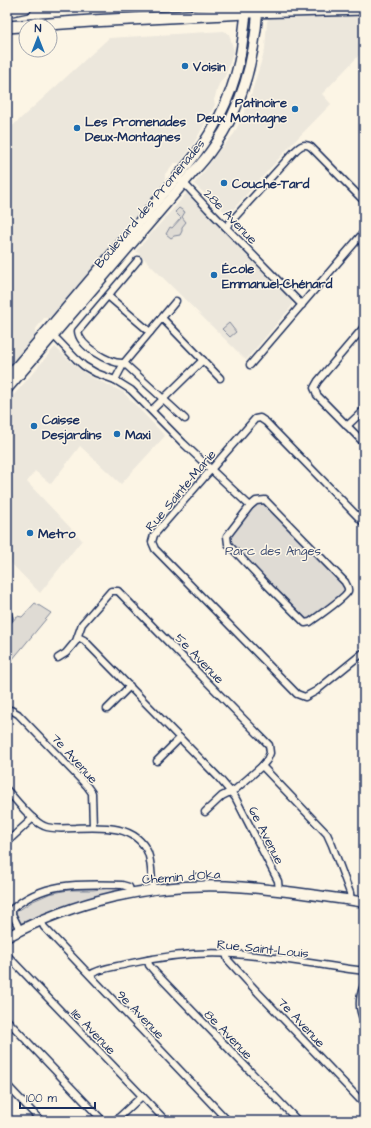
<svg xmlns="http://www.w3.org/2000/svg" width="371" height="1128" font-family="'Architects Daughter',sans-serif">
  <rect width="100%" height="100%" fill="#fcf5e5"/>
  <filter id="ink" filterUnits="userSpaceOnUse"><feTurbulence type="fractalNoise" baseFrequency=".025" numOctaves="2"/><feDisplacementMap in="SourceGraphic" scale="8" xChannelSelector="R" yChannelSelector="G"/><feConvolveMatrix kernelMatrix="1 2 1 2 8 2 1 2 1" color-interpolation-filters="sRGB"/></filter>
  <g filter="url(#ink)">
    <!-- built -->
    <g fill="#ece7dc">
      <polygon points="364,14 364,50 322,94 331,104 291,145 228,215 194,184 206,169 218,152 234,134 243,115 250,98 265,49 267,21 270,18 274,16"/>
      <polygon points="224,31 229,34 234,51 225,76 219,84 214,100 215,105 193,145 180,163 174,163 165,174 165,184 63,303 49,318 44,318 35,330 35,336 7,368 7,131 109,38"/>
      <polygon points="187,193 219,227 292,300 292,305 291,307 246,360 136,251"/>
      <polygon points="55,347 79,369 91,377 123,392 165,436 121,484 80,446 51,484 35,471 27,482 82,540 40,593 7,559 7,403"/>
    </g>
    <!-- green -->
    <g fill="#dfdbd4" stroke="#7d8599">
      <polygon points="179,208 185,212 182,217 186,222 182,227 182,231 180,235 174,236 171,238 166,234 170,227 172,228 181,218 175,212"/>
      <polygon points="229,323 236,332 230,337 222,329"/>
      <polygon points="265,500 345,582 348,592 305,623 228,544 227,536 250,506"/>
      <polygon points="35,603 51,613 7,666 7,628 17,616 22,617"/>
      <path d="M120,887L119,891C79,900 43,912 7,930V918L33,901L49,894L68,890H93Z"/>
    </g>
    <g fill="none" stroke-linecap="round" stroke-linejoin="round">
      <defs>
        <g id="street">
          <polyline points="182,181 208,209 302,305"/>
          <path d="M226,227L294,152C299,147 304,142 311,147L364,201"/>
          <path d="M138,260L78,331C79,346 109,364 124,363L185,419"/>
          <polyline points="108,296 150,332"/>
          <polyline points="162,318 220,378"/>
          <polyline points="364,327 318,381 314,388 316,392 317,395 364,443"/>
          <polyline points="51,333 76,359 84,366 96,373 115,380 131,390 183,443 250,506"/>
          <polyline points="250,365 364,232"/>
          <polyline points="115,380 124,363 176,301"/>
          <polyline points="152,410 203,360"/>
          <polyline points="347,426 364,410"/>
          <path d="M265,500L345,582C346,585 349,587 348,591C346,597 317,617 310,622L305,623L267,585L228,544L227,536L250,506L256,501Z"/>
          <polyline points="364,523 266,422 260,418 255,419 154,535 152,542 155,549 297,694 305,697 316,691 364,652"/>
          <polyline points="7,610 9,618 7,621"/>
          <polyline points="78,637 84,640 218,777 230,791 235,797 278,881 279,891"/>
          <polyline points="58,658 66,653 76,641 82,624 111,591 118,591 269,745 270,753 267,760 262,766 236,789 222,796 205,812"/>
          <polyline points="107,709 130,686"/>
          <polyline points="7,712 11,710 18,714 87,786 92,793 93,827"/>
          <polyline points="157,761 180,738"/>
          <polyline points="262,766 327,834 332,845 350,893 351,901"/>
          <path d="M7,790C16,800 33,822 44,826C53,830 65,828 75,828C100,827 136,824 148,853C152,864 151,878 153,889"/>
          <polyline points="7,842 33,818"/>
          <polyline points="41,921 44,927 228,1121"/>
          <path d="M20,930L12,914V909C44,881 82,884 122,885L129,887L131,893"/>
          <polyline points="226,954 228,960 248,982 364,1104"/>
          <polyline points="7,955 166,1121"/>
          <polyline points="148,960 149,965 155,972 298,1121"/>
          <path d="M90,975C100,968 115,967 127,964C162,956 198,951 234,954C277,957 321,965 364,971"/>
          <path d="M364,985C359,997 358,1009 364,1020"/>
          <polyline points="7,1020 103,1121"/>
          <polyline points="7,1085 41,1121"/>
          <polyline points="115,1121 142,1096"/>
        </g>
        <g id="secondary">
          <polyline points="251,13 364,10"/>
          <path d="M7,378L184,169C211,137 230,103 239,62C243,44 244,25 247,7"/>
          <path d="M7,389L194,171C202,163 209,154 215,145C244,104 255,56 258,7"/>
          <path d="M7,937C74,901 150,883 226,886C272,888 318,896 364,902"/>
        </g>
        <g id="highway">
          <polyline points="7,11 26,7"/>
          <polyline points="7,27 91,21 246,13"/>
        </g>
      </defs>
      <!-- street casing -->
      <use href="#street" stroke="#1b2f5e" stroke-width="9"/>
      <!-- secondary casing -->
      <use href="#secondary" stroke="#1b2f5e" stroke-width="12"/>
      <!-- highway casing -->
      <use href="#highway" stroke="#1b2f5e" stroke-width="14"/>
      <!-- street -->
      <use href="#street" stroke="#fcf5e5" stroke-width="6"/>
      <!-- secondary -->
      <use href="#secondary" stroke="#fcf5e5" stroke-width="9"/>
      <!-- highway -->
      <use href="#highway" stroke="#fcf5e5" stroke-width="11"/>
    </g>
  </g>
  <!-- markers -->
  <g fill="#1f6fb2" stroke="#fcf5e5" stroke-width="1.5">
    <circle cx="185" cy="66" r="4"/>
    <circle cx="295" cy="109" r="4"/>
    <circle cx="77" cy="128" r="4"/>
    <circle cx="224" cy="183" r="4"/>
    <circle cx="214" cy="275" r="4"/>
    <circle cx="34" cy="426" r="4"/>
    <circle cx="117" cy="434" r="4"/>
    <circle cx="30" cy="533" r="4"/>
  </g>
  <g text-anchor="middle" stroke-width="3" stroke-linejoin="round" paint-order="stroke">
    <!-- poi labels -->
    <g font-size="13" font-weight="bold" fill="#1b2f5e" stroke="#fcf5e5" text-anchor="start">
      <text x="193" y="71">Voisin</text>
      <text x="287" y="107" text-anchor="end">Patinoire<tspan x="287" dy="15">Deux Montagne</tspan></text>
      <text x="85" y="126">Les Promenades<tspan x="85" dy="15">Deux-Montagnes</tspan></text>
      <text x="232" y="188">Couche-Tard</text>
      <text x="222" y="273">École<tspan x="222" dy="15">Emmanuel-Chénard</tspan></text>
      <text x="42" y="424">Caisse<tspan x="42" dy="15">Desjardins</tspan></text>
      <text x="125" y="439">Maxi</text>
      <text x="38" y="538">Metro</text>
    </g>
    <!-- street labels -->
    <g font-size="13" fill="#1b2f5e" stroke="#fcf5e5">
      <text transform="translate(149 203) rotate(-50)" y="5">Boulevard des Promenades</text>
      <text transform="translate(231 216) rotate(46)" y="5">28e Avenue</text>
      <text transform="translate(180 490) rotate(-50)" y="5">Rue Sainte-Marie</text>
      <text transform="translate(200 658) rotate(46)" y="5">5e Avenue</text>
      <text transform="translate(75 758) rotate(48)" y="5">7e Avenue</text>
      <text transform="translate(267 835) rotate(63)" y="5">6e Avenue</text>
      <text transform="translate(181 876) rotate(-4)" y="5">Chemin d'Oka</text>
      <text transform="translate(263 948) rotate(6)" y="5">Rue Saint-Louis</text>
      <text transform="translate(141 1014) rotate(46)" y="5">9e Avenue</text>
      <text transform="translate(302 1022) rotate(47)" y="5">7e Avenue</text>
      <text transform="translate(94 1031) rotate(46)" y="5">11e Avenue</text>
      <text transform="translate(229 1034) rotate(46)" y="5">8e Avenue</text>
    </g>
    <!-- park labels -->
    <g font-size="13" fill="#425176" stroke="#fcf5e5">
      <text x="273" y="555">Parc des Anges</text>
    </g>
  </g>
  <!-- margin -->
  <rect width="371" height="1128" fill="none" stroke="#fcf5e5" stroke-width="24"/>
  <rect x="12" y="12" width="347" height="1104" fill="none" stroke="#1b2f5e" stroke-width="1.5" filter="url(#ink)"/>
  <!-- north arrow -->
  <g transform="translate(38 38)"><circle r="19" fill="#fcf5e5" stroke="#a2a6af"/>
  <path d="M0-3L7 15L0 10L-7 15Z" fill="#1f6fb2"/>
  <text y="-6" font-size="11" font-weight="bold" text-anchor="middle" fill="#1b2f5e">N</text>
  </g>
  <!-- scale -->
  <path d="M20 1102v6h75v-6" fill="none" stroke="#1b2f5e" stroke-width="2"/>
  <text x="26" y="1102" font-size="12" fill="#1b2f5e" stroke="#fcf5e5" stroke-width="3" paint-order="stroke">100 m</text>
</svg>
